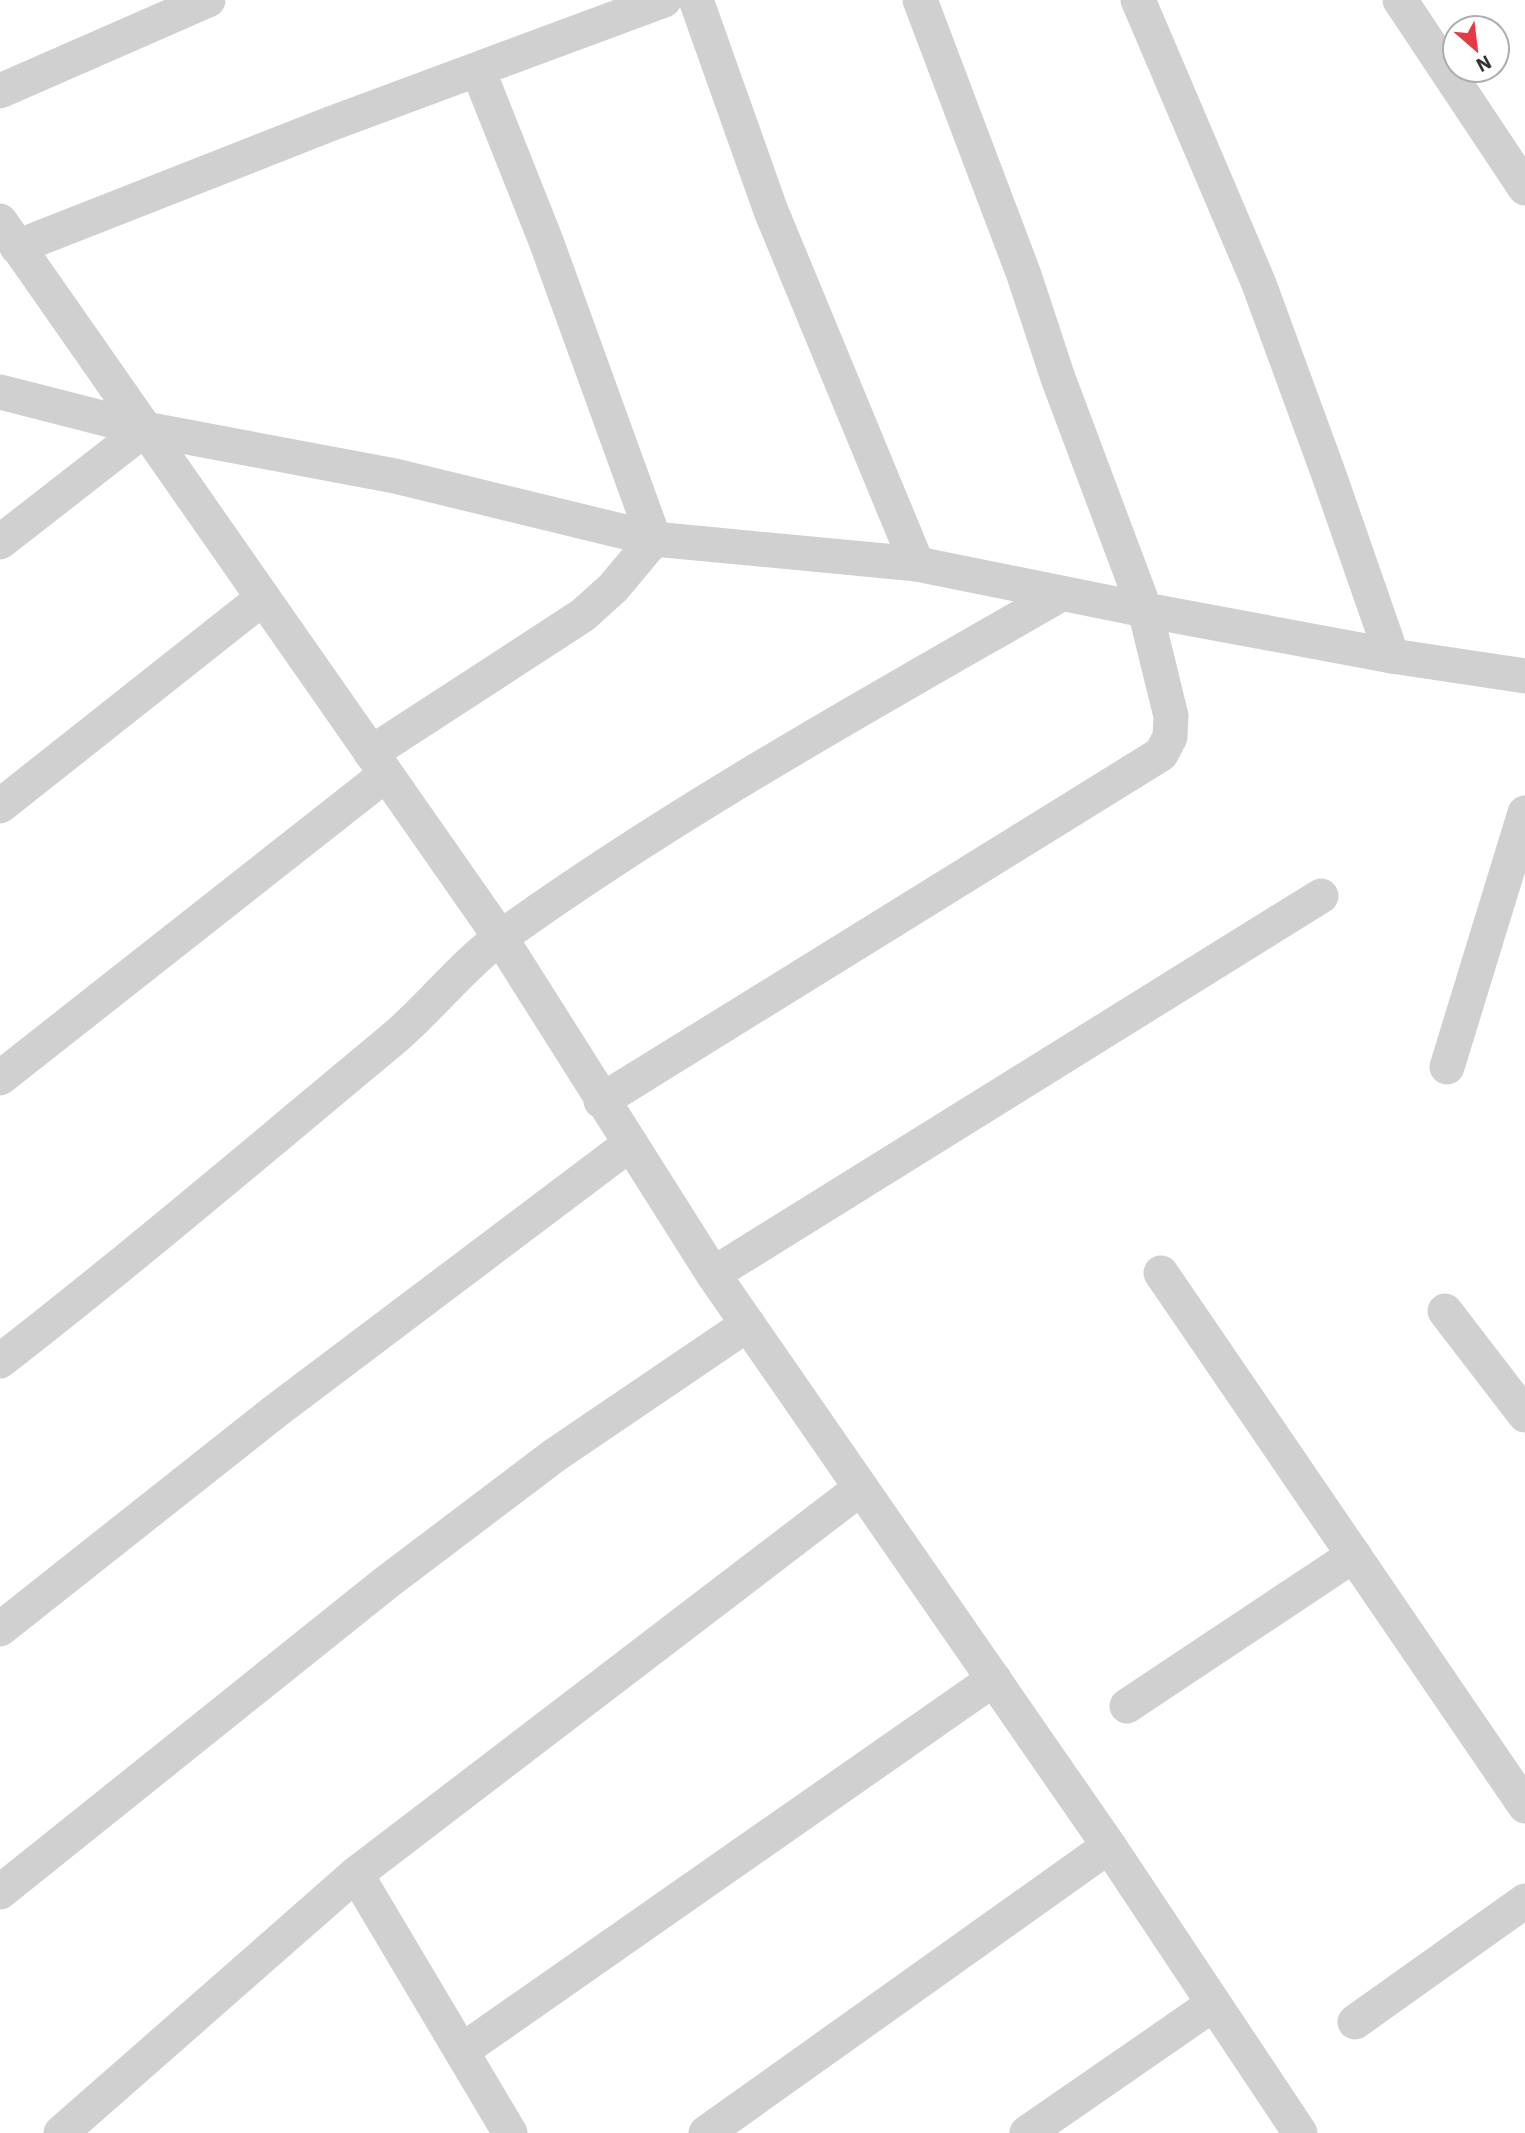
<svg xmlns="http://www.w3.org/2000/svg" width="1525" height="2133" font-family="'IBM Plex Sans',sans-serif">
  <rect width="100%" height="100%" fill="#fff"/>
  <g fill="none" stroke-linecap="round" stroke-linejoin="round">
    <!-- minor -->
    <g stroke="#d0d0d0" stroke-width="35">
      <polyline points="696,0 771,211 917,564"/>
      <polyline points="1138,0 1259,284 1329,475 1392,656"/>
      <polyline points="1400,0 1525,188"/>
      <polyline points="0,91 208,0"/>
      <polyline points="0,221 500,937 713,1274 1109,1846 1300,2133"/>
      <polyline points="17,247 330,124 664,0"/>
      <polyline points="0,392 145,429 395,476 654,539 917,564 1145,610 1392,656 1525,676"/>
      <polyline points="0,542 145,429"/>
      <polyline points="371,753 583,615 613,588 654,539 546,241 478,70"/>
      <polyline points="0,806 263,598"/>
      <polyline points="1447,1067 1525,813"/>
      <polyline points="0,1078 385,775"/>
      <polyline points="601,1101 1161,754 1170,737 1171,716 1145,610 1058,378 1024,275 920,0"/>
      <polyline points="1161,1273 1525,1806"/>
      <polyline points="713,1274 1321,896"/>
      <polyline points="1445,1311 1525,1415"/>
      <path d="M0,1361C134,1257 263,1147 393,1039C431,1007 463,964 504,935C681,808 872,703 1061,594"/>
      <polyline points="0,1629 277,1410 630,1144"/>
      <polyline points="1127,1706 1354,1555"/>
      <polyline points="356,1874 510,2133"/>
      <polyline points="0,1892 387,1582 555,1455 748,1324"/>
      <polyline points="1355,2022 1525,1901"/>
      <polyline points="463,2050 994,1679"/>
      <polyline points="61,2133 356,1874 861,1488"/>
      <polyline points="706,2133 1109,1846"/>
      <polyline points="1027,2133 1212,2005"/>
    </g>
  </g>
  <!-- north arrow -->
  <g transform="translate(1476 49) rotate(152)"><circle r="33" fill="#ffffff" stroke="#adadad" stroke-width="2"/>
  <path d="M0-5L12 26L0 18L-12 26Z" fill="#e63946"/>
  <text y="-10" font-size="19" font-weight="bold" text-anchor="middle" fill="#333333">N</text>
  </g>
</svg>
